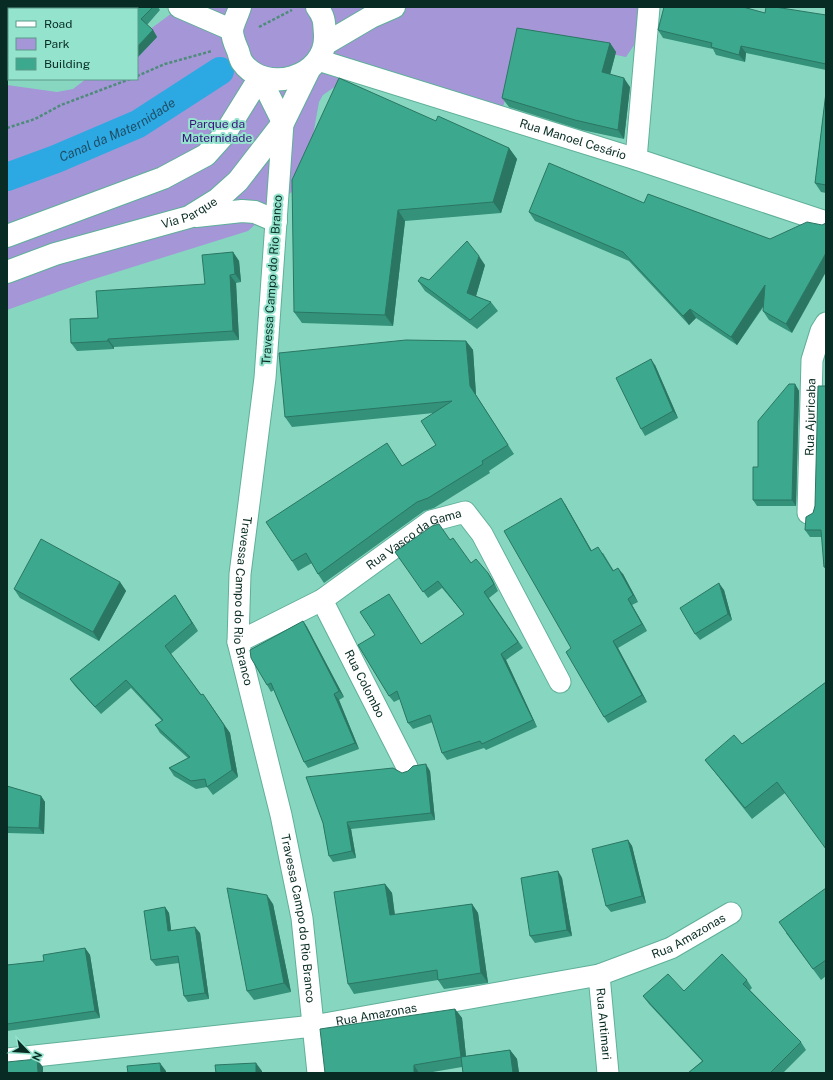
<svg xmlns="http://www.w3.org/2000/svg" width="833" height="1080" font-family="'Public Sans',sans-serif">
  <rect width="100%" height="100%" fill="#87d7c0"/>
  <!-- green -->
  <polygon fill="#a496d7" points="180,7 660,7 626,57 530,37 518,43 504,104 501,109 365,66 323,95 319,102 305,180 248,231 88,281 7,310 7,85 57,92 73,89 86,79 137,79 137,39"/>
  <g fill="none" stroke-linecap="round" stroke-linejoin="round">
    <!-- canal -->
    <path stroke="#2ca9e2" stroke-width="28" id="s1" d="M7,177L56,159L138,124L220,71"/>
    <defs>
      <g id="minor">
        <polyline points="179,7 232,30"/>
        <path id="s2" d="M318,60L636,159L826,222"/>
        <path id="s3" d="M260,77L283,123L265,378L240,574L238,642L281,815L302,918L318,1073"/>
        <polyline points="636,159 649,7"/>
        <path id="s4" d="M808,513L812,360L821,331L826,323"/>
        <path id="s5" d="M322,600L407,767"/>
        <path id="s6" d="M238,642L322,600L431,521L465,512L482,534L560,682"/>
        <path id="s7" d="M599,975L608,1073"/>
        <path id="s8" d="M7,1059L313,1026L599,975L671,948L731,913"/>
      </g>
      <g id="tertiary">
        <path d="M240,7C238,14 233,23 232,30C232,38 235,44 238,51C239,54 240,59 242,62C265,95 327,78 325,35C324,22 325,18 317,7"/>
        <polyline points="325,44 371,17 394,7"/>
        <polyline points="196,216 242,211 255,212 276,221"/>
        <polyline points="7,236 163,178 206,155 224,135 260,77"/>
        <path id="s9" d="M7,272L55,254L189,217L218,199L238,181L283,123L309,70"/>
      </g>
    </defs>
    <!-- minor casing -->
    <use href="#minor" stroke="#5faf99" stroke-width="23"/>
    <!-- tertiary casing -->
    <use href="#tertiary" stroke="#5faf99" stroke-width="24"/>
    <!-- path -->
    <g stroke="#4e8b7a" stroke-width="2.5" stroke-dasharray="3 2" stroke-linecap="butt">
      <polyline points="259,27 292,10"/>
      <polyline points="137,76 165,64 212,51"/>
      <polyline points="7,128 35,119 61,105 130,79"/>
    </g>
    <!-- minor -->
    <use href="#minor" stroke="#fff" stroke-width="21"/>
    <!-- tertiary -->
    <use href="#tertiary" stroke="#fff" stroke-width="22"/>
  </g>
  <!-- wall -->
  <g fill="#34917a">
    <polygon points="83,7 158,7 160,10 147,25 153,30 157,37 137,58 137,9 85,9"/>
    <polygon points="765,13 826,15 826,70 746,53 745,62 716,55 713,49 663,38 658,30"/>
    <polygon points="610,43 616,52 610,75 630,87 624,139 582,130 509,107 502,98"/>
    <polygon points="826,92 826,193 821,192 815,183"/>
    <polygon points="436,121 509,148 517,159 501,213 405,221 393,326 302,323 294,312"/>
    <polygon points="644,203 770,239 792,333 769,320 763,311 764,306 737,345 696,318 689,325 629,261 535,221 529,212"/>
    <polygon points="233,252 239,261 241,282 236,283 239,340 114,347 114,349 77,351 71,343 98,318 205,284"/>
    <polygon points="485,265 476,296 491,302 498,311 477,329 425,291 418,281 429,280"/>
    <polygon points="466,341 473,350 476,395 514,454 489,471 490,473 434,508 424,511 324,583 318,574 312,563 298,571 292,561 387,443 402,466 436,445 434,413 292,427 285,417"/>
    <polygon points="655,365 678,418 645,436 641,429"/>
    <polygon points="795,384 799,391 796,506 757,506 753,500 758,467"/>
    <polygon points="826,386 826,569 824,567 822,537 810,537 805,530 813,513 815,506"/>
    <polygon points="565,504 592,551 603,553 614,571 623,574 638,602 632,605 647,631 618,648 647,702 608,723 604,717 571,648"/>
    <polygon points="450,540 471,563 488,573 492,579 498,591 489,598 523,648 506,660 537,727 486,750 484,748 447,760 442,753 433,722 413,729 408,723 400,699 394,702 389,696 375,635 389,594 421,644 464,614 442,588 428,598 395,552"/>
    <polygon points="120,582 126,591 99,641 20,598 14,589"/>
    <polygon points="724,590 732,620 700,640 695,634"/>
    <polygon points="175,595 198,631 171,654 230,733 238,777 213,795 207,787 196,789 174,776 169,768 188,758 160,733 155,725 162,721 131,688 101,714 75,686 70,679"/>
    <polygon points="303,621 307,627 344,697 339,700 359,749 308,768 304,762 274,690 271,692 267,685"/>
    <polygon points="826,682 785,793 752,819 713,770 705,760 742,744"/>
    <polygon points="430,771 435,820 351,829 356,858 333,862 329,856 323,823 402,773"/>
    <polygon points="7,786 41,796 45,802 44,834 7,833"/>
    <polygon points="628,840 632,846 646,903 611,912 606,906"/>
    <polygon points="558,871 562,878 572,936 535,943 530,936"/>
    <polygon points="385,884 392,893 395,915 472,904 478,913 488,983 444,989 438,980 354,994 348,984"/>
    <polygon points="826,888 826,976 821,980 786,933"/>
    <polygon points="273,904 291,992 254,1000 247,991"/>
    <polygon points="165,907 169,913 171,930 200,933 209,999 188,1002 184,996 179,963 156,966 151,960"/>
    <polygon points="85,948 90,955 100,1018 7,1031 7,965 44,961"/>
    <polygon points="747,980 752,988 750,990 801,1042 806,1050 783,1073 688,1073 702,1061 649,1004 643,996 684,991"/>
    <polygon points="455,1009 462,1018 466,1056 510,1050 517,1059 519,1073 463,1073 462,1067 427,1073 325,1073"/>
  </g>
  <!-- shaded-wall -->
  <g fill="#2a7663">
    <polygon points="153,30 157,37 137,58 137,47"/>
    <polygon points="610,43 616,52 608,82 602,72"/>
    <polygon points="741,46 746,53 745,62 739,55"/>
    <polygon points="624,78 630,87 624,139 618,130"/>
    <polygon points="509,148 517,159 501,213 493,202"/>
    <polygon points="398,210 405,221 393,326 385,315"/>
    <polygon points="233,252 239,261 241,282 235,274"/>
    <polygon points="826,253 826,272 792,333 786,324"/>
    <polygon points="479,256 485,265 474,303 467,293"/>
    <polygon points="230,275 236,283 239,340 233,331"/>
    <polygon points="765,285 771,294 737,345 731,337"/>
    <polygon points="690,309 696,318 689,325 683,316"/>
    <polygon points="108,339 114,347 114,349 108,341"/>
    <polygon points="466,341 473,350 476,395 514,454 470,386"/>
    <polygon points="651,359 655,365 678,418 673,411"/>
    <polygon points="795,384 799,391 796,506 792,500"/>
    <polygon points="561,498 565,504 595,557 591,551"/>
    <polygon points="618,568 623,574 638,602 633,595"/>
    <polygon points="488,573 492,579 498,591 494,584"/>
    <polygon points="120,582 126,591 99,641 93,632"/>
    <polygon points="719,583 724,590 732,620 728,614"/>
    <polygon points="175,595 180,603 198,631 192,623"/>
    <polygon points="628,599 632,605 647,631 642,624"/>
    <polygon points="303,621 307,627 344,697 339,691"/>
    <polygon points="613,641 618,648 647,702 642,695"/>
    <polygon points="501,654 506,660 537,727 533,720"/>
    <polygon points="334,694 339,700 359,749 355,743"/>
    <polygon points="208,701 230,733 238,777 232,770"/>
    <polygon points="426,764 430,771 435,820 431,813"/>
    <polygon points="41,796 45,802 44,834 39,828"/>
    <polygon points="347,822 351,829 356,858 352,851"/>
    <polygon points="628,840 632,846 646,903 642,896"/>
    <polygon points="558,871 562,878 572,936 567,930"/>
    <polygon points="385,884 392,893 396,925 390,915"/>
    <polygon points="267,895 273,904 291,992 284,983"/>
    <polygon points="472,904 478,913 488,983 481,973"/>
    <polygon points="165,907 169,913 172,937 168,931"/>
    <polygon points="195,927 200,933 209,999 205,993"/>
    <polygon points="85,948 90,955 100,1018 95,1011"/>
    <polygon points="455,1009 462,1018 467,1066 461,1057"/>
    <polygon points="510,1050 517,1059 519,1073 513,1073"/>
    <polygon points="37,1059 43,1067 43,1073 38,1073"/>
    <polygon points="160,1063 166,1071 166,1073 161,1073"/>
    <polygon points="256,1063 262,1071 262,1073 256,1073"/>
    <polygon points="414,1065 419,1073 414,1073"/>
  </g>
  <!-- building -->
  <g fill="#3ca98e" stroke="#2a7663">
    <polygon points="85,7 153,7 141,19 153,30 137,47 137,9 87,9"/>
    <polygon points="664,7 743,7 765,13 766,7 775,7 826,15 826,64 741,46 739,55 711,47 712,43 658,30"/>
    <polygon points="517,28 610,43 602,72 624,78 618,130 575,120 502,98"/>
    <polygon points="339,78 436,121 438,116 509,148 493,202 398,210 385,315 294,312 292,180"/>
    <polygon points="826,92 826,185 815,183"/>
    <polygon points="549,163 644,203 648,194 770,239 807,222 822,225 826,223 826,253 786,324 763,311 765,285 731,337 690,309 683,316 623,252 529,212"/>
    <polygon points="467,241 479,256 467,293 491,302 470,320 418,281 421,277 429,280"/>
    <polygon points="233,252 235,274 230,275 233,331 108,339 108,341 71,343 70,319 98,318 96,291 205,284 202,255"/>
    <polygon points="406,340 466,341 470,386 508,445 482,461 483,464 428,498 417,502 318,574 306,553 292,561 266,522 387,443 402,466 436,445 421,421 452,401 285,417 279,353"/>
    <polygon points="651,359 673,411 641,429 616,378"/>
    <polygon points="789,384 795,384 792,500 753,500 753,467 758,467 758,421"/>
    <polygon points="818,386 826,386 826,567 824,567 821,530 805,530 806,517 813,513 815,506"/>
    <polygon points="561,498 591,551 598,547 613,571 618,568 633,595 628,599 642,624 613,641 642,695 604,717 566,652 571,648 504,531"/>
    <polygon points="439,524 450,540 453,538 471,563 476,559 488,573 494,584 484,592 518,642 501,654 533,720 482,744 480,741 442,753 430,715 408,723 397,691 389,696 358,645 375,635 360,612 389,594 421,644 464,614 438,581 423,592 395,552 432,526"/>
    <polygon points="41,539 120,582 93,632 14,589"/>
    <polygon points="719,583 728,614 695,634 680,608"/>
    <polygon points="175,595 192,623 165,646 201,695 203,694 224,725 232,770 207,787 205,779 191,781 169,768 190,757 155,725 163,720 126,680 95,707 70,679"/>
    <polygon points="303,621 339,691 334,694 355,743 304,762 271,683 267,685 251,658 250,650"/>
    <polygon points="826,682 826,849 777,782 745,808 705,760 734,735 742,744"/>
    <polygon points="426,764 431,813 347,822 352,851 329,856 323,823 306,777 393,768 402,773 408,771 413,766"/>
    <polygon points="7,786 41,796 39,828 7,827"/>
    <polygon points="628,840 642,896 606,906 592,849"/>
    <polygon points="558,871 567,930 530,936 521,878"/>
    <polygon points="385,884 390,915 472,904 481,973 438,980 437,970 348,984 334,892"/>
    <polygon points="227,888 267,895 284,983 247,991"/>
    <polygon points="826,888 826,960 813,969 779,922"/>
    <polygon points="165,907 168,931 195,927 205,993 184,996 178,956 151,960 144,911"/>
    <polygon points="85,948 95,1011 7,1024 7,965 44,961 43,955"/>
    <polygon points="722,954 747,980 743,984 801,1042 771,1072 773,1073 688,1073 703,1061 643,996 668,974 684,991"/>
    <polygon points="455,1009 461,1057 414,1065 414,1073 325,1073 320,1029"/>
    <polygon points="510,1050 513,1073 463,1073 461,1057"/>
    <polygon points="37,1059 38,1073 7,1073 7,1062"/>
    <polygon points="160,1063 161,1073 128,1073 127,1066"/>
    <polygon points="256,1063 256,1073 216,1073 215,1065"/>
  </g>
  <g text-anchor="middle" stroke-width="4" stroke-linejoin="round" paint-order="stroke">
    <!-- park labels -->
    <g font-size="12" fill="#3e127e" stroke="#94e4cd">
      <text x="217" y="128">Parque da<tspan x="217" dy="14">Maternidade</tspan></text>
    </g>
    <!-- street labels -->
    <g font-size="12" fill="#082c23" stroke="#94e4cd">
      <text dy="4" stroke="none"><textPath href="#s2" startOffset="267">Rua Manoel Cesário</textPath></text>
      <text dy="4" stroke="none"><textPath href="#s9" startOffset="192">Via Parque</textPath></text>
      <text transform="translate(272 280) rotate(-86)" y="4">Travessa Campo do Rio Branco</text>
      <text dy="4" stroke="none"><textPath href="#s4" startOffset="96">Rua Ajuricaba</textPath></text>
      <text dy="4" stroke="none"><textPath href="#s6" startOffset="205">Rua Vasco da Gama</textPath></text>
      <text dy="4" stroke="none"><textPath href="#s3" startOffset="532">Travessa Campo do Rio Branco</textPath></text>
      <text dy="4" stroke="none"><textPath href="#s5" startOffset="94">Rua Colombo</textPath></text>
      <text dy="4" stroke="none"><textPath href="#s3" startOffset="856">Travessa Campo do Rio Branco</textPath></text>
      <text dy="4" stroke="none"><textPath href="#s8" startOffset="696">Rua Amazonas</textPath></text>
      <text dy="4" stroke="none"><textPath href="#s8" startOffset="372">Rua Amazonas</textPath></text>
      <text dy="4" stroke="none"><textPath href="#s7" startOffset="49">Rua Antimari</textPath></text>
    </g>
    <!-- water labels -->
    <g font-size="13" font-style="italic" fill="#1f4e67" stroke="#94e4cd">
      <text dy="5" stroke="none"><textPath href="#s1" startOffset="120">Canal da Maternidade</textPath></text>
    </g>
  </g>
  <!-- border -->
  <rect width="833" height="1080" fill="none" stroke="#082c23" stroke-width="16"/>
  <!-- legend -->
  <rect x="8" y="8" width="130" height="72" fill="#94e4cd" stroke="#5c9a89"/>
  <rect x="16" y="21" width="20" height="6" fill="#ffffff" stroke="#5c9a89"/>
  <text x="44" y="28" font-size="12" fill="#082c23">Road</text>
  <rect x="16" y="38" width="20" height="12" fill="#a496d7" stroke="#5c9a89"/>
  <text x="44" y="48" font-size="12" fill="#082c23">Park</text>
  <rect x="16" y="58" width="20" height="12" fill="#3ca98e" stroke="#5c9a89"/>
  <text x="44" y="68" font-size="12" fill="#082c23">Building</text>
  <!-- north arrow -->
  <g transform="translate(28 1052) rotate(115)" stroke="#94e4cd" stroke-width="3" paint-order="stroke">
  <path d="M0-3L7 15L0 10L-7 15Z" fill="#082c23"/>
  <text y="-6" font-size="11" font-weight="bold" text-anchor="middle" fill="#082c23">N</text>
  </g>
</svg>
